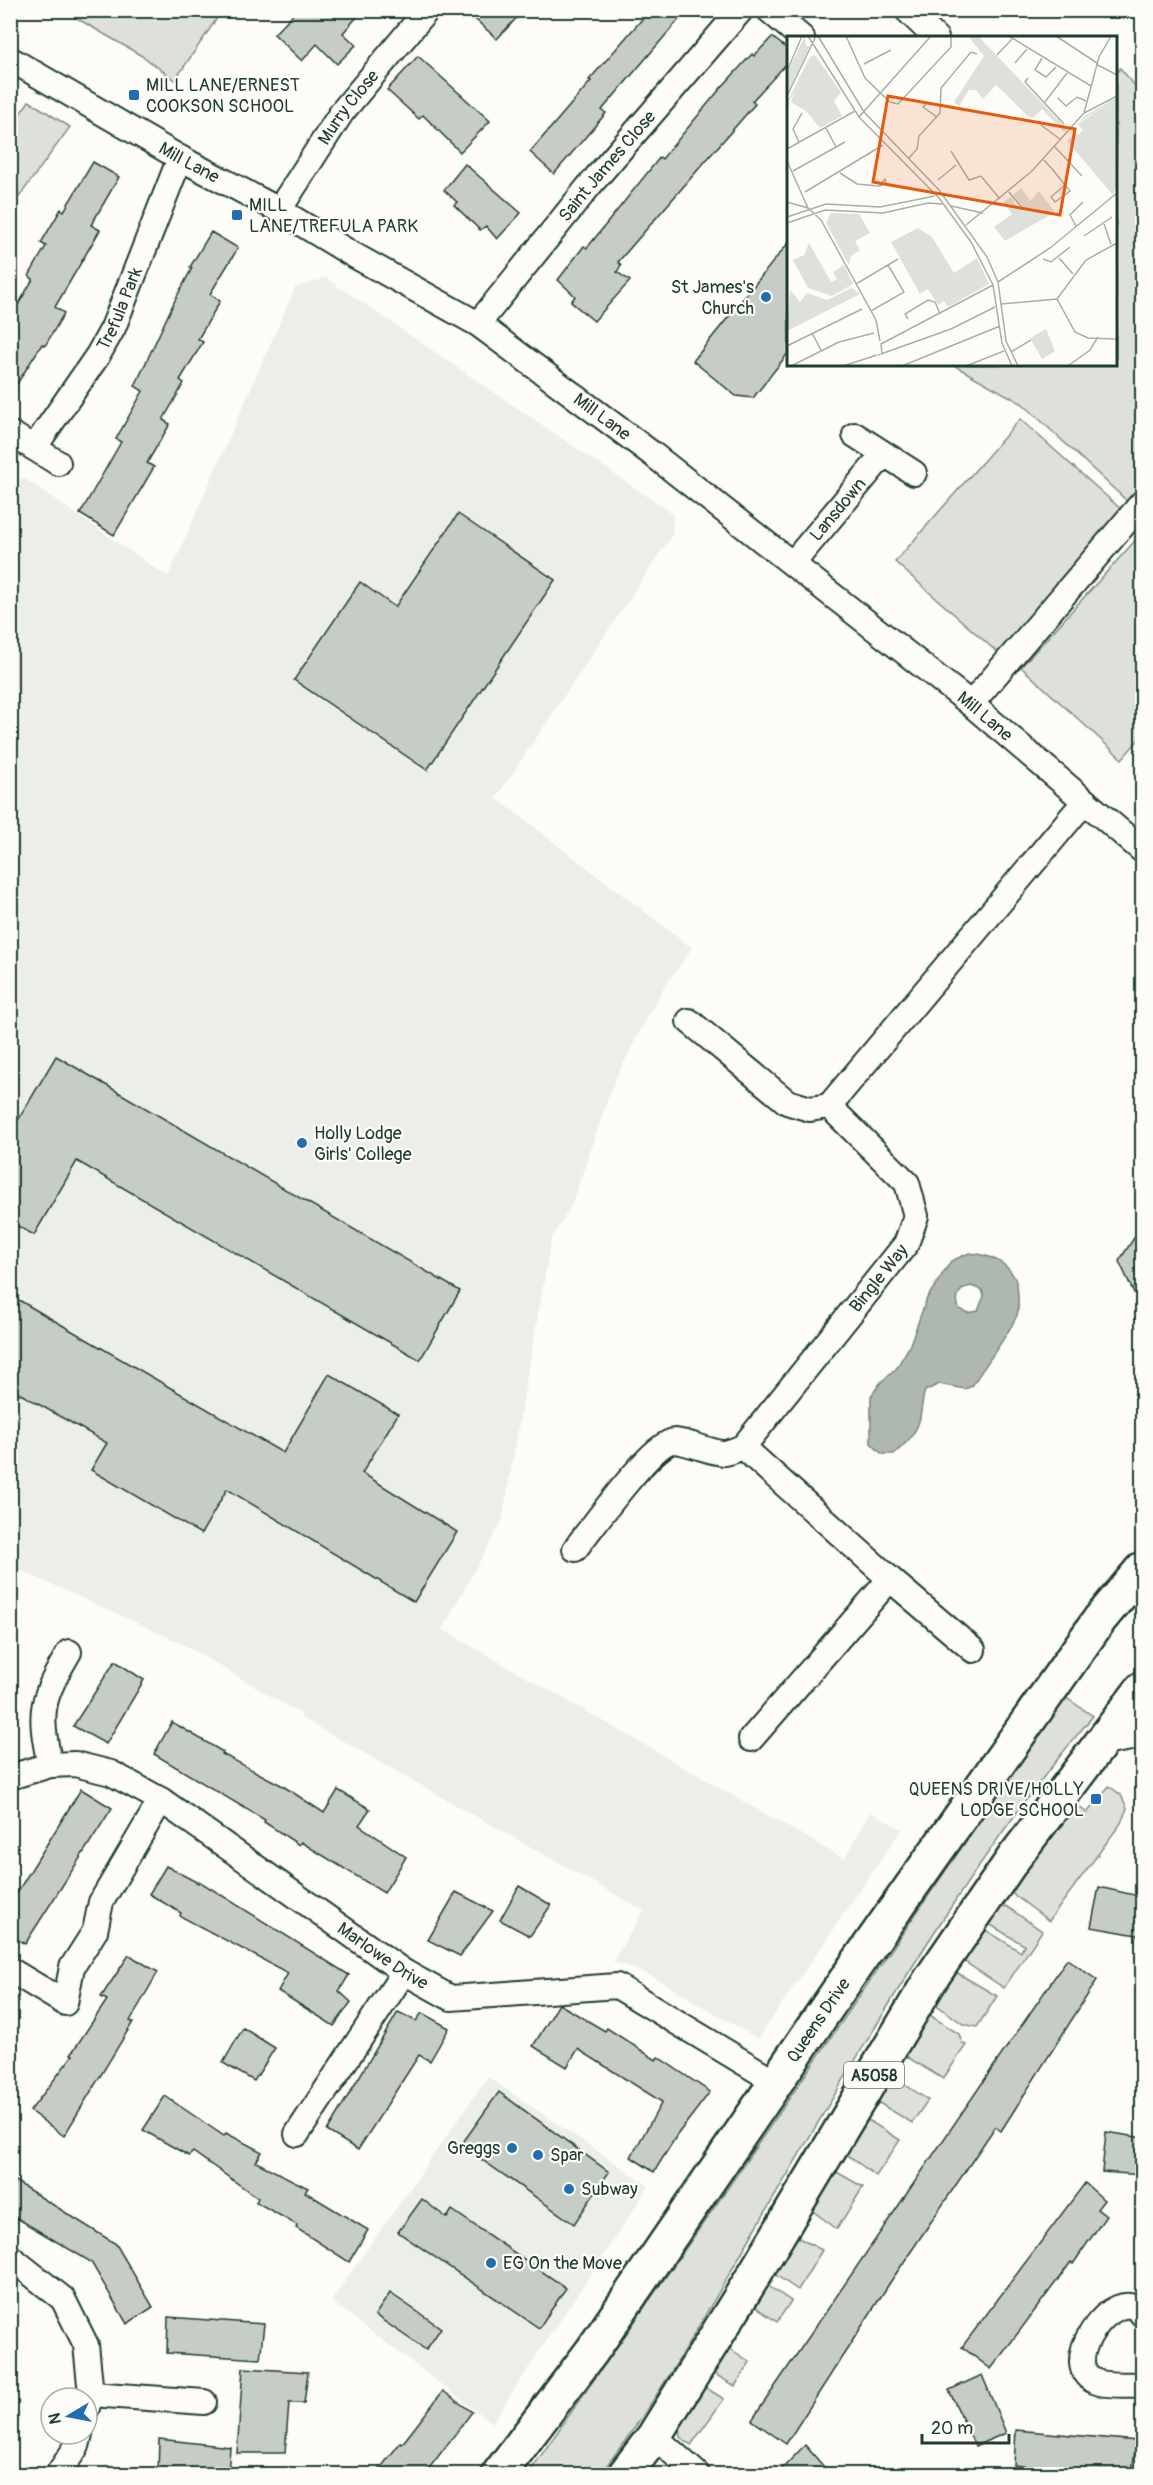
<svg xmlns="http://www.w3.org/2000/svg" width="1153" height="2485" font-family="Pangolin,sans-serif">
  <rect width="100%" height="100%" fill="#fdfcf7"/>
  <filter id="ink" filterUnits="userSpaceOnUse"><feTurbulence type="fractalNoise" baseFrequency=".0167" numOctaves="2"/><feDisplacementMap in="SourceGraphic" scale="12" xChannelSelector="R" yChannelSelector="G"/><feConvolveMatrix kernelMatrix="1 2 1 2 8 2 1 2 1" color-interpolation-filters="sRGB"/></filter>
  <g filter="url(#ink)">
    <!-- built -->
    <g fill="#eceee9">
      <polygon points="326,278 673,514 672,535 496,798 692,948 659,995 614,1081 572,1204 551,1240 502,1521 442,1629 844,1859 870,1812 902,1829 758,2039 650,1975 613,1961 644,1911 300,1717 301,1714 179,1642 11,1566 11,505 22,477 168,577 295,288"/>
      <polygon points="488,2077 649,2186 492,2423 331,2301"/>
    </g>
    <!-- green -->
    <g fill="#dde0db" stroke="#7e8e88" stroke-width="1.5">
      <polygon points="64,11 222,11 175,80 142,56"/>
      <polygon points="1120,68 1142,94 1142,515 1023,404 953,365 1116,364 1116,73"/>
      <polygon points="29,101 70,127 11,208 11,126"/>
      <polygon points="1020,419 1123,511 998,653 895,562"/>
      <polygon points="1142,533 1142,736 1122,759 1021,667"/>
      <path d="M1065,1697L1093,1716C959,1873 858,2056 753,2233C705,2315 659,2400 600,2474H528L718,2202Z"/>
      <polygon points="1109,1786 1121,1795 1127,1808 1121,1823 1049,1921 1009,1891 1074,1803 1087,1813"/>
      <polygon points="1006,1906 1042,1931 1004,1988 965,1962 963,1956 984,1929 1021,1952 1024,1945 989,1924 999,1909"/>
      <polygon points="954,1971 997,1996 977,2027 963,2024 934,2003"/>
      <polygon points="928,2014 959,2034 962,2043 966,2045 943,2079 907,2057 905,2052"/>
      <polygon points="887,2079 898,2080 928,2100 912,2123 874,2100"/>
      <polygon points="868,2120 900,2140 876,2176 846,2154"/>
      <polygon points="835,2171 863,2187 837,2229 810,2209"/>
      <polygon points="793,2235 822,2250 798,2290 770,2271"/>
      <polygon points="764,2283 791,2301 777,2322 753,2305"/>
      <polygon points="726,2346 750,2362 735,2386 709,2371"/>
      <polygon points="703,2386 724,2399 691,2445 680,2437 679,2427"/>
    </g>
    <!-- water -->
    <path fill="#aeb8b1" stroke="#75877f" stroke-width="1.5" fill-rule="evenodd" d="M969,1253C995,1255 1019,1267 1018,1297C1018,1302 1019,1310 1017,1315C1008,1336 984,1366 972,1386L965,1389L939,1384L925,1391C921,1401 922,1415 918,1424C914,1436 903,1446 894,1454H882L871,1443V1396L881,1382L896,1369L909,1347L927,1298L951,1261ZM971,1286L982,1290L984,1296L978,1311L968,1313L959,1309C955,1297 958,1289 971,1286Z"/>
    <!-- building -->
    <g fill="#c6cdc7" stroke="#1f3d34" stroke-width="1.5">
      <polygon points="297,10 363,10 343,33 356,45 337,64 317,44 302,61 274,34"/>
      <polygon points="465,10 524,10 497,39"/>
      <polygon points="650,10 687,10 602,110 606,113 554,174 530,152 591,81 589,80"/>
      <polygon points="772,37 789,50 789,61 752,101 755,104 618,262 621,265 617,272 630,281 594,321 571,302 575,296 558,280 584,246 587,248 660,157 662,159 720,89 752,54 754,56"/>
      <polygon points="418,56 490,121 460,152 423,115 419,119 387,90"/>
      <polygon points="93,162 119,177 91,225 100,230 55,307 64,313 45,346 42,344 10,395 10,319 33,279 29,276 46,246 41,243 61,209 64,211"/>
      <polygon points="465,164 521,213 497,239 486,226 480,230 454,205 457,202 444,190"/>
      <polygon points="211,232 238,248 210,294 220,301 198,339 203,342 180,380 184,383 163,420 170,424 147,463 154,467 114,535 80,514 121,442 116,439 143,391 135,386 176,298 192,268 190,267"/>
      <polygon points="789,242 789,352 753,398 736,396 693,361"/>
      <polygon points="458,514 555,580 427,770 294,680 360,582 395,607"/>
      <polygon points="56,1056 460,1291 420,1360 77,1161 34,1235 10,1222 10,1134"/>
      <polygon points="1143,1224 1143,1312 1119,1261"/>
      <polygon points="10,1295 283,1453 329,1374 398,1414 362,1473 457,1532 414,1602 227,1489 201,1534 91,1470 107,1443 10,1388"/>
      <polygon points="115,1661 144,1680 106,1744 73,1726"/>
      <polygon points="172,1722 223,1752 222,1754 283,1786 324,1813 338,1790 370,1809 359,1825 406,1857 384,1893 301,1842 299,1845 264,1822 265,1820 154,1754"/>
      <polygon points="81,1789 112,1808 25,1944 10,1935 10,1904"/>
      <polygon points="166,1866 198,1883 199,1881 349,1975 339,1991 351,2002 334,2026 278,1991 288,1973 180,1916 181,1913 149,1894"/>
      <polygon points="519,1886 551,1905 530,1936 500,1920"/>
      <polygon points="1099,1887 1143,1897 1143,1936 1091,1927"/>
      <polygon points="456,1892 493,1911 460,1956 428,1940"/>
      <polygon points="129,1955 158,1972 130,2021 133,2022 64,2136 30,2111 73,2055 71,2054 107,2000 101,1997"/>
      <polygon points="1067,1959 1097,1980 1001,2131 995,2127 889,2284 786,2444 752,2420"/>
      <polygon points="559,2004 605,2031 607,2028 656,2060 658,2057 710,2092 677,2135 654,2172 631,2157 662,2102 578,2049 567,2067 533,2046"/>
      <polygon points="398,2012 416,2021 422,2013 449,2028 430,2061 419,2055 358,2150 327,2131"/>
      <polygon points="243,2028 275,2048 254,2081 223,2063"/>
      <polygon points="499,2092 609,2172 574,2224 461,2145"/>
      <polygon points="165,2096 224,2136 226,2133 262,2152 256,2162 308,2188 305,2192 368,2230 349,2262 296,2228 297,2225 256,2202 258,2198 193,2152 189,2156 143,2130"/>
      <polygon points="1106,2132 1143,2138 1143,2175 1102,2172"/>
      <polygon points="10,2178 116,2244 153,2307 127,2324 91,2262 10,2214"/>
      <polygon points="1085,2183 1104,2200 1097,2209 1106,2216 1073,2264 1071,2262 991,2369 962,2347"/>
      <polygon points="422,2199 447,2218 452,2210 566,2288 539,2328 398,2232"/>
      <polygon points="390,2293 441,2328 426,2350 375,2315"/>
      <polygon points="168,2317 264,2324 260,2359 167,2353"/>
      <polygon points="243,2368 308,2372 304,2403 289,2403 285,2453 237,2453"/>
      <polygon points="982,2375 1006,2433 975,2446 949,2390"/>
      <polygon points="443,2391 472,2412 424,2475 375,2475 400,2443 402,2444"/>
      <polygon points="1016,2430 1137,2441 1131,2475 1100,2475 1014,2465"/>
      <polygon points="159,2439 230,2447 228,2475 158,2475"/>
      <polygon points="805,2445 831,2475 776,2475"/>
    </g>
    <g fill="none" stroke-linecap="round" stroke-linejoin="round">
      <defs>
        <g id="minor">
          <polyline points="769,10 802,38"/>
          <polyline points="907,10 936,38"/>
          <path id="s1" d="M10,59L180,158L279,210L350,253L478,324L651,453L971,704L1142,850"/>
          <path id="s2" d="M279,210L342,112L427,10"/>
          <path id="s3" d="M478,324L589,186L741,10"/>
          <polyline points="10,433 58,463"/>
          <polyline points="855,435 914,473"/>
          <path id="s4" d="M34,448L98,355L113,328L180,158"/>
          <path id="s5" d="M793,563L884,454"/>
          <polyline points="971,704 1142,503"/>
          <polyline points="689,1021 787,1102 810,1109 829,1106"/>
          <polyline points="743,1447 890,1579 973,1650"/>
          <path id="s6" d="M575,1549C591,1529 654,1440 675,1441C689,1442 715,1454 725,1453C731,1452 737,1449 743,1447L906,1244L916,1216L907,1183L829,1106L1085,801"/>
          <polyline points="751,1739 890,1579"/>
          <path d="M50,1765C38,1710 41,1700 69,1652"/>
          <path id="s7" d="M10,1777L50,1765L75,1764L111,1773L161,1800L404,1972L451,1998L617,1986L776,2082"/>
          <polyline points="10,1970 65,2003 72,1967 95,1931 101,1902 161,1800"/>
          <polyline points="297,2134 404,1972"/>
          <polyline points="10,2257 63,2299 86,2345 91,2394 87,2408"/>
          <path d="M1142,2314C1117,2278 1050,2371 1100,2383C1113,2386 1129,2384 1142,2385"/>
          <polyline points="91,2394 204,2402"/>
          <polyline points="654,2436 697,2474"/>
          <polyline points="58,2474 77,2446 80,2434"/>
        </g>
        <polyline id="tertiary" points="1103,1740 1142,1733"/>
        <g id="trunk">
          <path id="s8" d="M499,2474L592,2351L856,1965L1100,1619L1142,1569"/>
          <polyline points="625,2474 654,2436 751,2280 932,1977 1013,1859 1142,1689"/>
        </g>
      </defs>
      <!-- minor casing -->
      <use href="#minor" stroke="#1f3d34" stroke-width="28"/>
      <!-- tertiary casing -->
      <use href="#tertiary" stroke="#1f3d34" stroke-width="34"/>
      <!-- trunk casing -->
      <use href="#trunk" stroke="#1f3d34" stroke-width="38"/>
      <!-- minor -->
      <use href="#minor" stroke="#fdfcf7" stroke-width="24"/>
      <!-- tertiary -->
      <use href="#tertiary" stroke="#fdfcf7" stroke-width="30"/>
      <!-- trunk -->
      <use href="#trunk" stroke="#fdfcf7" stroke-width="33"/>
    </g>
  </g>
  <!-- markers -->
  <g fill="#1f6fb2" stroke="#fdfcf7" stroke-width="2">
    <rect x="128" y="89" width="12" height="12" rx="3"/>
    <rect x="231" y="209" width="12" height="12" rx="3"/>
    <circle cx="766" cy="297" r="6"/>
    <circle cx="302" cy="1143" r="6"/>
    <rect x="1090" y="1793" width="12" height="12" rx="3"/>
    <circle cx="512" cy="2148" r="6"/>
    <circle cx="538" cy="2155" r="6"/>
    <circle cx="569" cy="2189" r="6"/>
    <circle cx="491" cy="2263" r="6"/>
  </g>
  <g text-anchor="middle" stroke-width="4.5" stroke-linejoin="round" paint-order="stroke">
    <!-- shield labels -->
    <rect fill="#fdfcf7" stroke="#62766e" stroke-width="1.5" x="844" y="2062" width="60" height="26" rx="4.5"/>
    <g font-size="16" font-weight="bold" fill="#1f3d34">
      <text x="874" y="2081">A5058</text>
    </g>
    <!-- poi labels -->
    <g font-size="18" fill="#1f3d34" stroke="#fdfcf7" text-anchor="start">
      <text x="146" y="91">MILL LANE/ERNEST<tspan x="146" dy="21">COOKSON SCHOOL</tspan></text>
      <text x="249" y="211">MILL<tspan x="249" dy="21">LANE/TREFULA PARK</tspan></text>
      <text x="754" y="293" text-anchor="end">St James's<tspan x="754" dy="21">Church</tspan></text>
      <text x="314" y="1139">Holly Lodge<tspan x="314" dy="21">Girls' College</tspan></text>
      <text x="1084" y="1795" text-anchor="end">QUEENS DRIVE/HOLLY<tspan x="1084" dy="21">LODGE SCHOOL</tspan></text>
      <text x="500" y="2154" text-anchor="end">Greggs</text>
      <text x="550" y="2161">Spar</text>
      <text x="581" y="2195">Subway</text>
      <text x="503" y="2269">EG On the Move</text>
    </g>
    <!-- street labels -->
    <g font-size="18" fill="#1f3d34" stroke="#fdfcf7">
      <text dy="6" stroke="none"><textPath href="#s2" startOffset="124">Murry Close</textPath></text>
      <text dy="6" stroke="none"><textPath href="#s1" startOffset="207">Mill Lane</textPath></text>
      <text dy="6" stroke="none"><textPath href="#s3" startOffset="204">Saint James Close</textPath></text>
      <text dy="6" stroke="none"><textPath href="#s4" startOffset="164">Trefula Park</textPath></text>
      <text dy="6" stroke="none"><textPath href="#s1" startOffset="693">Mill Lane</textPath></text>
      <text dy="6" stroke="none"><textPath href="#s5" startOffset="70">Lansdown</textPath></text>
      <text dy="6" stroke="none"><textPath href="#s1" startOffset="1179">Mill Lane</textPath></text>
      <text dy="6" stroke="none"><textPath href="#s6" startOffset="436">Bingle Way</textPath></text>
      <text dy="6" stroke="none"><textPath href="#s7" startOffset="432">Marlowe Drive</textPath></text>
      <text dy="6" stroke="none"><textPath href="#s8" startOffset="555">Queens Drive</textPath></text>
    </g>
  </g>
  <!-- overview -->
  <g transform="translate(787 36)">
    <rect width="330" height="330" fill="#fdfcf7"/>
    <path d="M18,0L19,10H23L0,58V37ZM181,0H191L280,93L277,96L255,73L246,82L241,80L209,49L196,63L189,54H182L172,70L167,66L197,20ZM28,19L54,56L47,65L55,80L33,92L19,75L4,66L8,55L1,67L4,68L0,70V66L23,21ZM330,61V147L326,159L280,105L288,96L291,99L296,94L291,88L294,86L325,65L292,86L296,81ZM234,152L243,164L239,167L244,164L252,155L268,176L218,205L207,191L225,178L216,167L224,160L231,173L235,171L226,159ZM44,177L72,178L83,197L68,205L73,214L64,220L62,229L39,187ZM131,192L145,201L167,237L190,222L202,248L161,271L157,265L151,269L141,253L133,258L104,206ZM22,207L44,246L50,243L46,236L57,229L66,248L45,260L21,252L6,224L17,219ZM65,252L73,258L0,295L3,254L13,266L20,257L40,264ZM259,293L268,315L255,323L243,302Z" fill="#dde0db"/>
    <path fill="none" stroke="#a4b0a9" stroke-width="1.5" d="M21,0L72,81L152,162L184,206L206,249L215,307L225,330M31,0L77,76L152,154L200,221L211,246L219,305L231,330M59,0L78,42L103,66L111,68L164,11V0M222,0L304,50M269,0L310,27M210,19L225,3M255,22L248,34L259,41L269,31M228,27L240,13M77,28L104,14M309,28L330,39M0,35L15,0M241,42L238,46L277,88M0,60L29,0M271,62L279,70L290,61L299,65M141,66L136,71L150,81M258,66L280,37M297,77L312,21L324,0M72,81L144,0M254,89L274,104M39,92L49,111M12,106L6,93L15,77M268,111L295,140M0,113L68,75M164,115L182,144L194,140L213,163M122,122L130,113L132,100L153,77L154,52L184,16L190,18M257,124L266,134L278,149L283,155L268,166L264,161L278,149M0,125L21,172M6,135L58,106M53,137L70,148L91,150H93L99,147L98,143L92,150M151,144L169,129M18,156L96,109M222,156L235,172M0,166L21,172L34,184L89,284L93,305M164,170L196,177M0,181L39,168L93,171L148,160M0,187L38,174L96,177L141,167L155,168M317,188L324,208M179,189L245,135L297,77L330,60M289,190L283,179L296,166M297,200L325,181M272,222L286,238M256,223L264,226L283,211M211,246L263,212L330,157M69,248L111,223M270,263L299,224L330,207M270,263L288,296L301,302L330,303M214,268L270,263M84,275L117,256L101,229M121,283L118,278L141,264L148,266L153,278M25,297L34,314M0,310L75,273M224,316L244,304M95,318L94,308L206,249M91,319L164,293L208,271M4,330L52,306L87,297M56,330L90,319M115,330L213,290M179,330L217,315M281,330L303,314L311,301"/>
    <path fill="#e8590c" fill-opacity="0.15" stroke="#e8590c" stroke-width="3" d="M101,60L288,93L273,179L86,146Z"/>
    <rect width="330" height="330" fill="none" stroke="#1f3d34" stroke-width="3"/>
  </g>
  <!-- margin -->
  <rect width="1153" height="2485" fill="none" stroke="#fdfcf7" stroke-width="36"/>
  <rect x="18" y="18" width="1117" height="2449" fill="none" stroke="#1f3d34" stroke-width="2" filter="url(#ink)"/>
  <!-- north arrow -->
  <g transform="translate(69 2416) rotate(260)"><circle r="28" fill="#fdfcf7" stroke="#a4b0a9" stroke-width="1.5"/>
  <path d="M0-4.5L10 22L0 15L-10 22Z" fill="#1f6fb2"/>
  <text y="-9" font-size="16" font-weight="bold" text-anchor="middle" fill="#1f3d34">N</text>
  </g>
  <!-- scale -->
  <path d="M922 2434v9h87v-9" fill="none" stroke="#1f3d34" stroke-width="3"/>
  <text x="931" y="2434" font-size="18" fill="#1f3d34" stroke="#fdfcf7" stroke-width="4.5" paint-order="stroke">20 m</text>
</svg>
